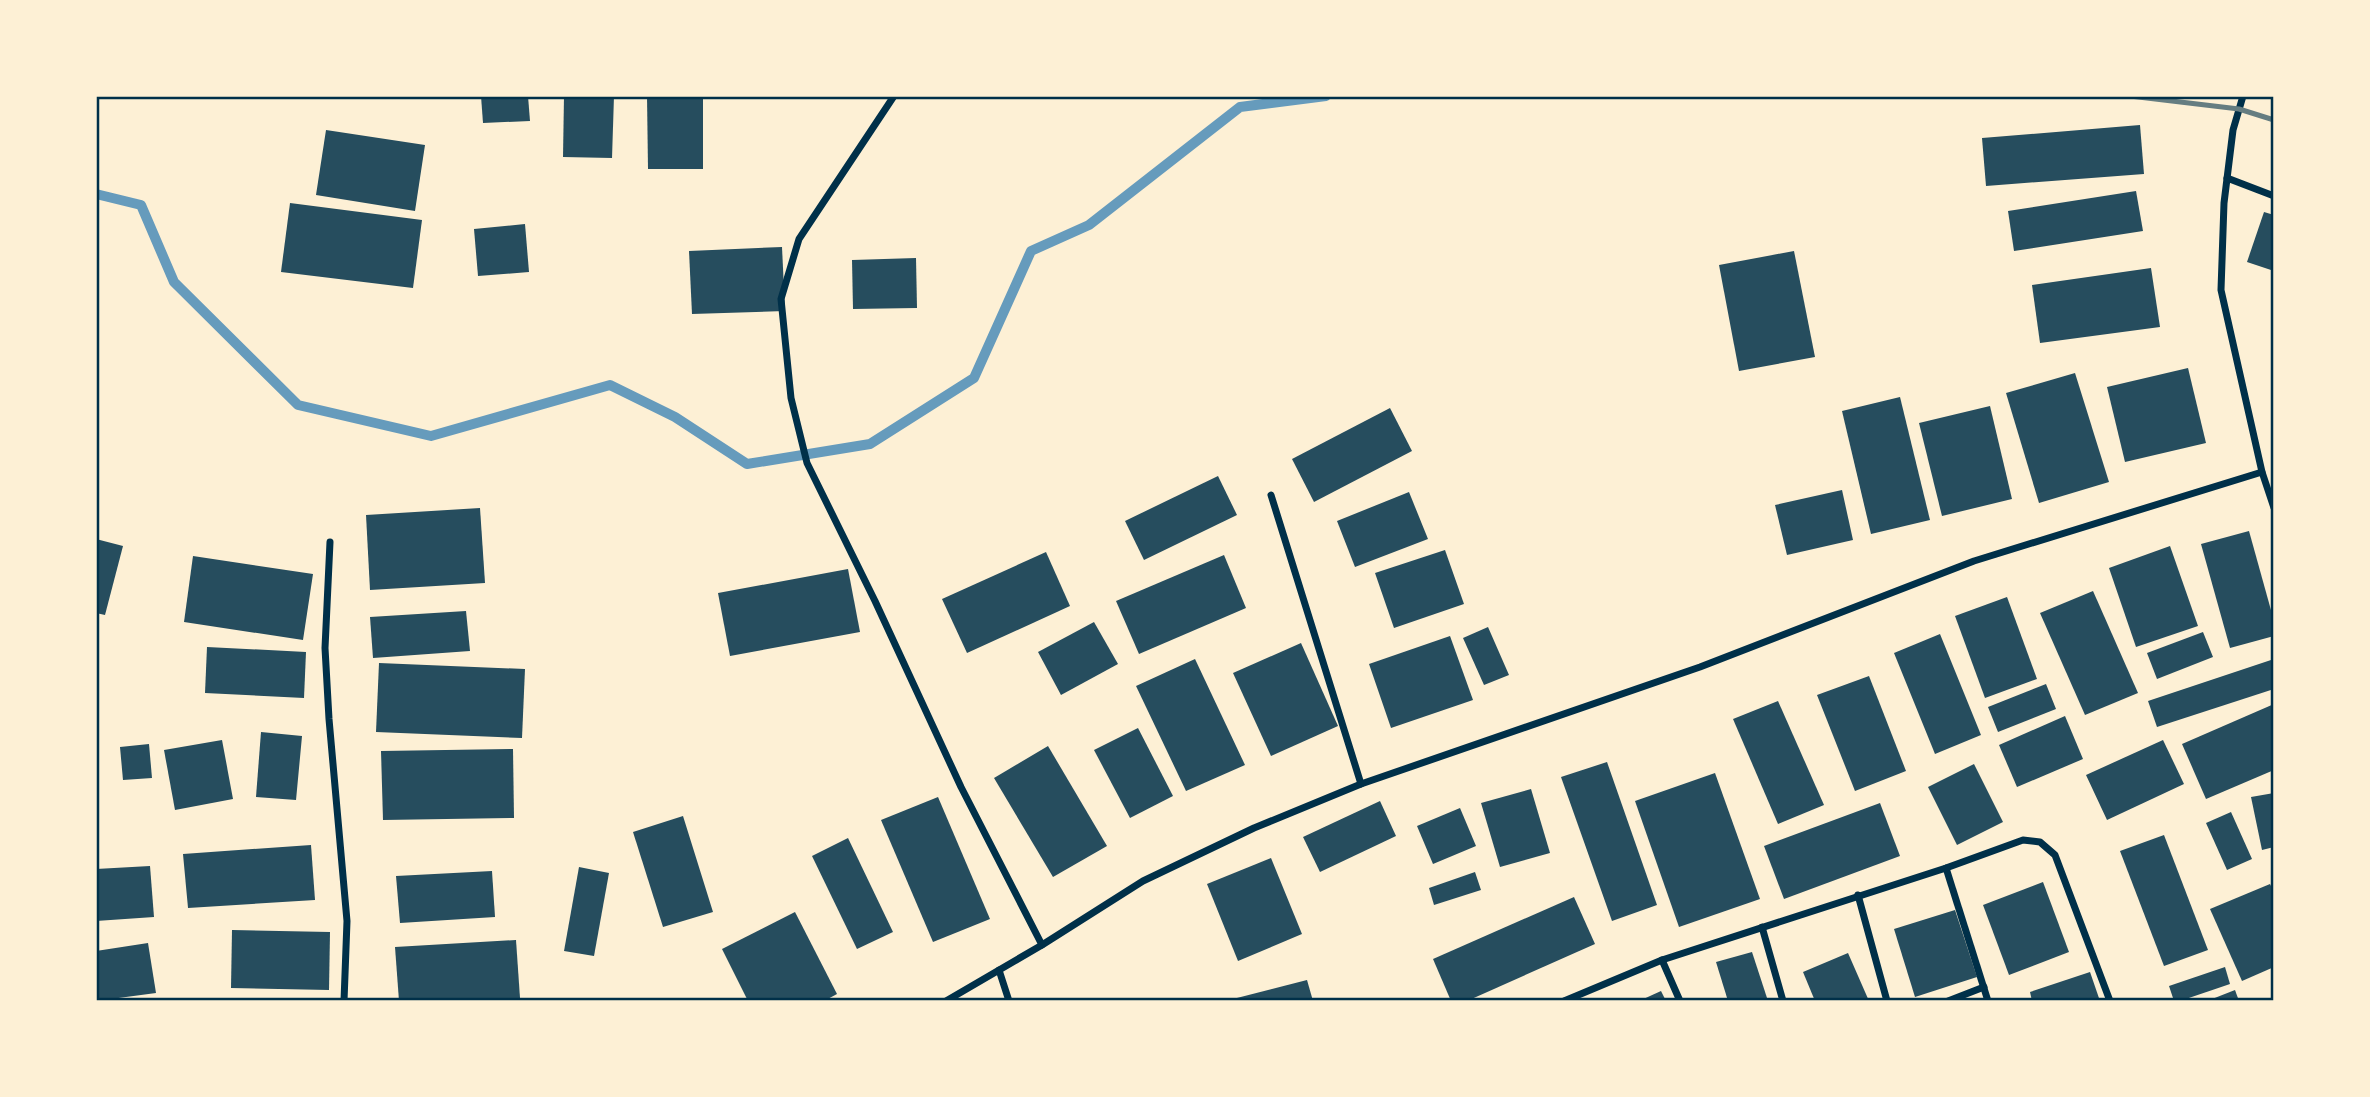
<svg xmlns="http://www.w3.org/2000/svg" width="2370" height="1097" font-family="'Titillium Web',sans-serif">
  <rect width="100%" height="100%" fill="#fdf0d5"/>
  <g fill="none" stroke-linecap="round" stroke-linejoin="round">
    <!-- stream -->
    <polyline stroke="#669bbc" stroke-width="10" points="96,194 141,205 174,282 298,405 431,436 610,385 675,417 747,464 870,444 974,378 1031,251 1089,225 1240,107 1326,96"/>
  </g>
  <!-- building -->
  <g fill="#264d5e">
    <polygon points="481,96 528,96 530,121 483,123"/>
    <polygon points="564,96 614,96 612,158 563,157"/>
    <polygon points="647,96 703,96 703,169 648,169"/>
    <polygon points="2140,125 2144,174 1986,186 1982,138"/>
    <polygon points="326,130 425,145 415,211 316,195"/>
    <polygon points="2136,191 2143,231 2014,251 2008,211"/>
    <polygon points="290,203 422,220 413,288 281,272"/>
    <polygon points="2264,212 2274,215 2274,271 2247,262"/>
    <polygon points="525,224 529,272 478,276 474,229"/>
    <polygon points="782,247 785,311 692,314 689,251"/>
    <polygon points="1794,251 1815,357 1739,371 1719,265"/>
    <polygon points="916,258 917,308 853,309 852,260"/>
    <polygon points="2151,268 2160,327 2040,343 2032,285"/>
    <polygon points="2188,368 2206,443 2125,462 2107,387"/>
    <polygon points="2075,373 2109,482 2039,503 2006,393"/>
    <polygon points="1900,397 1930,520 1871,534 1842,411"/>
    <polygon points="1990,406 2012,499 1942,516 1919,423"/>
    <polygon points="1390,408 1412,451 1314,502 1292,459"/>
    <polygon points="1218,476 1237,515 1144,560 1125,521"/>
    <polygon points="1842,490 1853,540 1787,555 1775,505"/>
    <polygon points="1409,492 1428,539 1355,567 1337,521"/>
    <polygon points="480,508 485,583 370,590 366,515"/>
    <polygon points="2249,531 2274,621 2274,636 2230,648 2201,544"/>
    <polygon points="96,539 123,546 105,615 96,613"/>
    <polygon points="2170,546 2198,626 2136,647 2109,568"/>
    <polygon points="1445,550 1464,604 1394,628 1375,573"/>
    <polygon points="1046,552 1070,606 967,653 942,599"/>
    <polygon points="1224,555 1246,608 1139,654 1116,601"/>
    <polygon points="193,556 313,574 303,640 184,622"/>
    <polygon points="848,569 860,632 730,656 718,593"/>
    <polygon points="2093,591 2138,693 2085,715 2040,613"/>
    <polygon points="2007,597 2037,679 1985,698 1955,616"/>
    <polygon points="466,611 470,651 373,658 370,617"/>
    <polygon points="1094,622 1118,664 1061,695 1038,652"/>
    <polygon points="1488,627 1509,675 1484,685 1463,638"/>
    <polygon points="2203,632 2213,657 2157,679 2147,653"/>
    <polygon points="1940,634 1981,735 1935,754 1894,653"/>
    <polygon points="1450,636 1473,700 1391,728 1369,664"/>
    <polygon points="1301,643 1338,726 1271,756 1233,673"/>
    <polygon points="207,647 306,652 304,698 205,693"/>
    <polygon points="1195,659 1245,765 1186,791 1136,686"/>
    <polygon points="2274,659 2274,689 2157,727 2148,701"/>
    <polygon points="379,663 525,669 522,738 376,732"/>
    <polygon points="1869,676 1906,771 1855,791 1817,695"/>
    <polygon points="2046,684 2056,709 1998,732 1988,707"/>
    <polygon points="1778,701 1824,805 1778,824 1733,719"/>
    <polygon points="2274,704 2274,770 2206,799 2182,744"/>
    <polygon points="2065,716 2083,759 2017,787 1999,745"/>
    <polygon points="1138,728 1173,796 1130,818 1094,750"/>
    <polygon points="261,732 302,736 296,800 256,797"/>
    <polygon points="222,740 233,799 175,810 164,750"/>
    <polygon points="2163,740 2184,784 2107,820 2086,775"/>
    <polygon points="149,744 152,778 123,780 120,747"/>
    <polygon points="1048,746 1107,846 1053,877 994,778"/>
    <polygon points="513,749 514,818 383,820 381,751"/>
    <polygon points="1607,762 1657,905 1612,921 1561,777"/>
    <polygon points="1974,764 2003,822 1957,845 1928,787"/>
    <polygon points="1715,773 1760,899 1679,927 1635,801"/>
    <polygon points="1531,789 1550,853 1500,867 1481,803"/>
    <polygon points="2274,793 2274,847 2262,850 2251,797"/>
    <polygon points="938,797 990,919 933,942 881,820"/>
    <polygon points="1380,801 1396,836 1320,872 1303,837"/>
    <polygon points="1880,803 1900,856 1784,899 1764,846"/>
    <polygon points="1460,808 1476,846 1433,864 1417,826"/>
    <polygon points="2231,812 2252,859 2227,870 2206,823"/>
    <polygon points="683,816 713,912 663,927 633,832"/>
    <polygon points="2164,835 2208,950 2164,966 2120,851"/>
    <polygon points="848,838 893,932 857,949 812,856"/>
    <polygon points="311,845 315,900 188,908 183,854"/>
    <polygon points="1271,858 1302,934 1238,961 1207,884"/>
    <polygon points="150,866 154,917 96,921 96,869"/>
    <polygon points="579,867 609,873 594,956 564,951"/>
    <polygon points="492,871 495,917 400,923 396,876"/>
    <polygon points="1475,872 1481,890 1434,905 1429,888"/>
    <polygon points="2043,882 2069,952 2009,975 1983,905"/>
    <polygon points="2270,884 2274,892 2274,967 2242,981 2210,909"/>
    <polygon points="1574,897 1595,944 1467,1001 1451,1001 1433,959"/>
    <polygon points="1955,910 1977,977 1915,997 1894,929"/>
    <polygon points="795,912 837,994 824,1001 748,1001 722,949"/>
    <polygon points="232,930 330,932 329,990 231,988"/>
    <polygon points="516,940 520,998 399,1001 395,947"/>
    <polygon points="148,943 156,993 96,1001 96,951"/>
    <polygon points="1752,952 1768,1001 1728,1001 1716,962"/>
    <polygon points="1848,953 1869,1001 1815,1001 1803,972"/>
    <polygon points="2225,967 2230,984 2180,1001 2174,1001 2169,986"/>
    <polygon points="2090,972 2100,1001 2032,1001 2030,992"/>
    <polygon points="1307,980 1313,1001 1229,1001 1229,1000"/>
    <polygon points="2235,990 2239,1001 2207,1001"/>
    <polygon points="1661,991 1666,1001 1639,1001"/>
  </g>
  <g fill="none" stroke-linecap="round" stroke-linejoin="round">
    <!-- minor -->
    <g stroke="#003049" stroke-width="7">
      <polyline points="894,96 799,239 781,299 791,398 807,463 875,601 961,787 1042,945"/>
      <polyline points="2243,96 2233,130 2224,203 2221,290 2262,472 2274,508"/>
      <polyline points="2227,178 2274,196"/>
      <polyline points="1271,495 1361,784"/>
      <polyline points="330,542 325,648 329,719 347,921 344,1001"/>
      <polyline points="1946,868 1988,1001"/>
      <polyline points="1858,895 1887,1001"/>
      <polyline points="1762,927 1783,1001"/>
      <polyline points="1662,960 1680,1001"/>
      <polyline points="999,970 1009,1001"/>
      <polyline points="946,1001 1042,945 1143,881 1254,828 1361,784 1700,667 1974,561 2262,472"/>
      <polyline points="1564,1001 1662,960 1946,868 2023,840 2040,842 2055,855 2110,1001"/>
      <polyline points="1948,1001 1984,987"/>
    </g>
    <!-- rail -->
    <polyline stroke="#657d81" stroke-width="5" points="2130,96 2239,109 2274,120"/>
  </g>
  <!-- border -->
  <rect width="2370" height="1097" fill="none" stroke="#fdf0d5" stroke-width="196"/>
  <rect x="98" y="98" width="2174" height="901" fill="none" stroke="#003049" stroke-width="2.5"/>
</svg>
